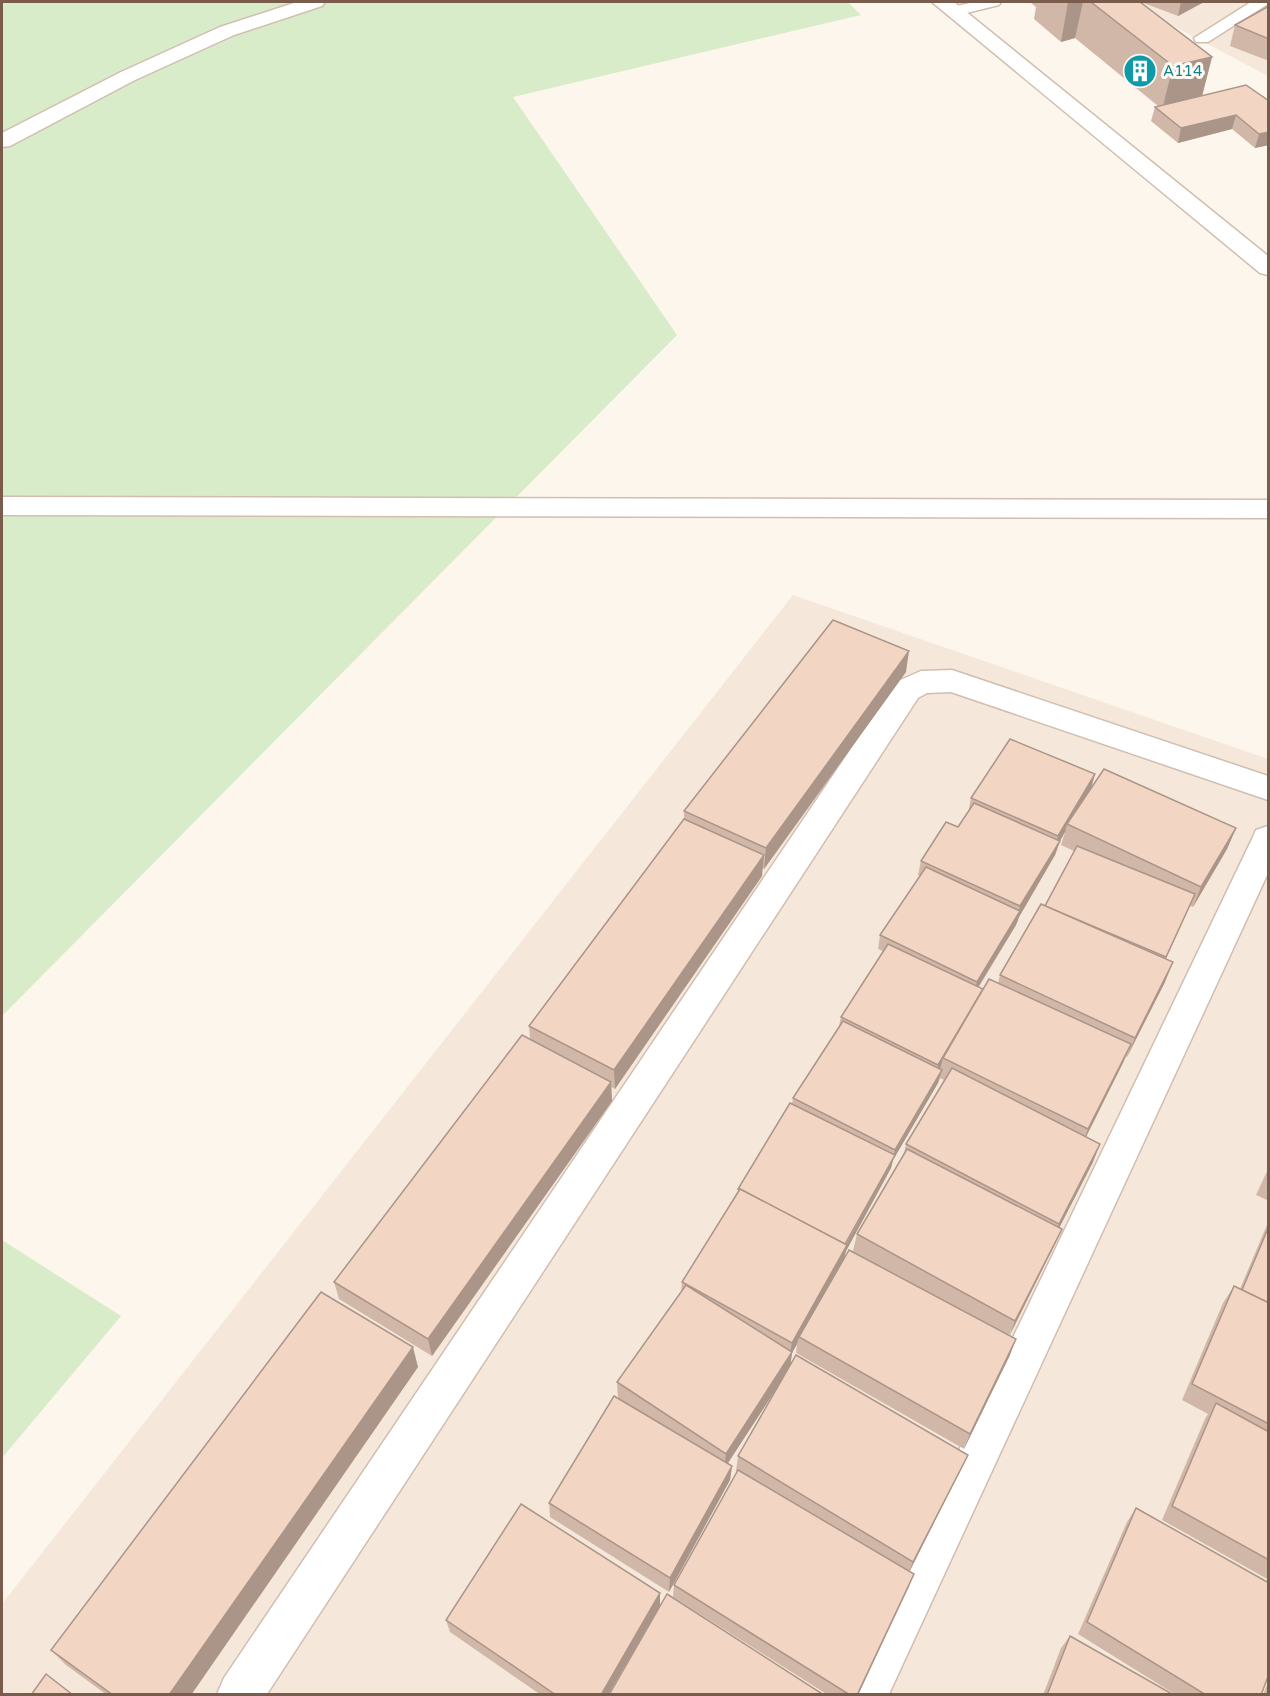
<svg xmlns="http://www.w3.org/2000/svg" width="1270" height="1696" font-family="'Varela Round',sans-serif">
  <rect width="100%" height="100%" fill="#fdf6ec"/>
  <!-- residential -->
  <g fill="#f5e8da">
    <polygon points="1128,2 1268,2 1268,76"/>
    <polygon points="793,595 1268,759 1268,1694 2,1694 2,1604"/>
  </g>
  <!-- green -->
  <g fill="#d8ecc9">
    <polygon points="2,2 848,2 861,15 513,97 677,335 2,1016"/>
    <polygon points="2,1240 121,1316 2,1458"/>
  </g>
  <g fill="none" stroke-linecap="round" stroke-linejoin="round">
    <defs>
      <g id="service">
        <polygon points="974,2 1001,2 999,5 954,16 946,11 948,8"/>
        <polygon points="1251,2 1268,2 1268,4 1208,42 1196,42 1194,38"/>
      </g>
      <g id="minor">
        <polygon points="297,2 325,2 322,6 234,35 135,80 10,146 2,147 2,133 121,72 220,27"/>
        <polygon points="932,2 954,2 1268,256 1268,275 1260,273"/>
        <polygon points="2,497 1268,500 1268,518 2,515"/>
        <polygon points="952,670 1268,776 1268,800 951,692 927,693 918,698 267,1694 217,1694 224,1678 896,682 921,671"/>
        <polygon points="1268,826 1268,873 889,1694 842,1694 1252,839 1256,830"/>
      </g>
    </defs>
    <!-- service casing -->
    <use href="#service" stroke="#d1beb0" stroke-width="3"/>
    <!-- minor casing -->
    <use href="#minor" stroke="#d1beb0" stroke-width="3"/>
    <!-- service -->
    <use href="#service" fill="#fff" fill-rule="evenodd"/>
    <!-- minor -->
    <use href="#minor" fill="#fff" fill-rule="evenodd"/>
  </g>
  <!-- wall -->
  <g fill="#d1b7a8" fill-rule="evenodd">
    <polygon points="1030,2 1140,2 1212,57 1202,96 1246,85 1269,145 1255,148 1232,129 1178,143 1151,121 1155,107 1158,106 1075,38 1061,42 1034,19 1036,7"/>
    <polygon points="1141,2 1204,2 1178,16"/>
    <polygon points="1269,6 1269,61 1230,46 1235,25"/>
    <polygon points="906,672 764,869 762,868 762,876 615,1089 611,1087 612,1101 432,1356 339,1299 334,1282 530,1039 529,1026 684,819 684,811"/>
    <path d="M1091,789L1236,828L1227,849L1193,907L1190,906L1166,959L1165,982L1127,1057L1126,1056L1086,1136L1093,1162L1059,1227L1062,1229L1054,1246L1009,1335L1010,1355L964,1449L796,1353L797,1344L792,1353L790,1366L968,1455L910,1571L909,1587L858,1695H828L673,1597L674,1585L737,1472L736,1471L738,1456L779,1384L728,1463L732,1466L730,1480L669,1592L550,1517L549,1503L618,1398L617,1382L681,1292L682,1282L738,1191V1189L792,1104L793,1098L839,1026L841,1017L883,951L878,949L880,935L920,876L918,875L921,861L958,827L968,813L971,798ZM1065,832L1061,845L1074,851L1045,906L1000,975L998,983L983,989L979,987L1016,925L1019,917L1055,855L1060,841ZM940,1078L944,1080L906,1144L904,1153L857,1234L853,1251L844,1258L846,1251L891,1168L893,1160L938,1083Z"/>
    <polygon points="1269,1167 1269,1201 1256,1195"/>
    <polygon points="1269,1220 1269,1580 1162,1520 1205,1419 1208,1414 1182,1400 1223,1303 1234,1286 1240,1289"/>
    <polygon points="418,1367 191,1695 107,1695 66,1665 51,1650"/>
    <polygon points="1136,1508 1261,1695 1176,1695 1078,1634 1127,1522"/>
    <polygon points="660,1593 660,1606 608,1695 541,1695 450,1632 446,1620"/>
    <polygon points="1070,1636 1174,1695 1043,1695 1061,1648"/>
    <polygon points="1269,1680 1269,1695 1263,1695"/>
  </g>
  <!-- shaded-wall -->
  <g fill="#aa9588">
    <polygon points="1068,2 1083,2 1075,38 1061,42"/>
    <polygon points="1181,2 1204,2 1178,16"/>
    <polygon points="1212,57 1201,100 1162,110 1173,66"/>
    <polygon points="1236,115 1232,129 1178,143 1181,128"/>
    <polygon points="1269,132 1269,145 1255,148 1259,134"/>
    <polygon points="909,651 906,672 764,869 766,848"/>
    <polygon points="1095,774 1091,789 1067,824 1065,832 1060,841 1055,855 1019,917 1016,925 973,995 977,982 1018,914 1020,906 1054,850 1058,836"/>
    <polygon points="1236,828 1227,849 1193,907 1201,887"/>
    <polygon points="764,855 762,876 615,1089 614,1070"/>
    <polygon points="1173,962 1165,982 1127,1057 1135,1038"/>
    <polygon points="983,989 943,1058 940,1069 935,1078 938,1065"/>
    <polygon points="1131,1044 1123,1063 1081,1147 1088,1129"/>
    <polygon points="942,1070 938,1083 893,1160 891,1168 846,1251 843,1262 799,1337 797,1344 792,1353 790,1368 724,1469 726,1454 789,1357 792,1343 893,1159 895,1150"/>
    <polygon points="611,1082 612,1101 432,1356 428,1339"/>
    <polygon points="1100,1144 1093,1162 1052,1242 1059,1224"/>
    <polygon points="1062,1229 1054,1246 1009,1337 1015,1321"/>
    <polygon points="1016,1339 1010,1355 964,1449 970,1434"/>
    <polygon points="413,1347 418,1367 191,1695 169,1695"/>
    <polygon points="968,1455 961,1469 907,1576 913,1562"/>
    <polygon points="732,1466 730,1480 669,1592 670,1578"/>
    <polygon points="914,1574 858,1695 857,1695"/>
    <polygon points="660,1593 660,1606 608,1695 601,1695"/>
  </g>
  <!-- building -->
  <g fill="#f3d5c3" stroke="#aa9588" stroke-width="1.5">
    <polygon points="1091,2 1140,2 1212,57 1173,66"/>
    <polygon points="1269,6 1269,39 1235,25"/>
    <polygon points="1246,85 1269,101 1269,132 1259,134 1236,115 1181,128 1155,107"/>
    <polygon points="833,620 909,651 766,848 684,811"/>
    <polygon points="1010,739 1095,774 1058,836 971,798"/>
    <polygon points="1104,769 1236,828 1201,887 1067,824"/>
    <polygon points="974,803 1060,841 1020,906 921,861 946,822 958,827"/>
    <polygon points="684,819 764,855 614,1070 529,1026"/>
    <polygon points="1077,846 1195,894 1166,957 1045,906"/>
    <polygon points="926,867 1020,911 977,982 880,935"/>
    <polygon points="1041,904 1173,962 1135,1038 1000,975"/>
    <polygon points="888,944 983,989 938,1065 841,1017"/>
    <polygon points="989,979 1131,1044 1088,1129 943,1058"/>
    <polygon points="843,1021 942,1070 895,1150 793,1098"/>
    <polygon points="522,1035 611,1082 428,1339 334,1282"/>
    <polygon points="952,1068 1100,1144 1059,1224 906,1144"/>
    <polygon points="790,1103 895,1155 845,1244 740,1189 738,1189"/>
    <polygon points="907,1149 1062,1229 1015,1321 857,1234"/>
    <polygon points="740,1189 847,1245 792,1343 682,1282"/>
    <polygon points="1269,1226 1269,1303 1242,1290"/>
    <polygon points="849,1250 1016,1339 970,1434 799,1337"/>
    <polygon points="686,1285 792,1352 726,1454 617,1382"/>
    <polygon points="1234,1286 1269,1303 1269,1424 1192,1384"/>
    <polygon points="321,1292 413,1347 169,1695 113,1695 51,1650"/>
    <polygon points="796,1355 968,1455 913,1562 738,1456"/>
    <polygon points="614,1396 732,1466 670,1578 549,1503"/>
    <polygon points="1216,1403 1269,1432 1269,1560 1172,1506"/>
    <polygon points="738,1470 914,1574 857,1695 850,1695 674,1585"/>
    <polygon points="521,1504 660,1593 601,1695 556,1695 446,1620"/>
    <polygon points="1136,1508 1269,1583 1269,1674 1261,1695 1206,1695 1087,1622"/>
    <polygon points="667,1594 824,1695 609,1695"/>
    <polygon points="1070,1636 1174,1695 1047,1695"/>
    <polygon points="46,1674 73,1695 31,1695"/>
  </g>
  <!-- icons -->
  <defs>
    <symbol id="building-disc" viewBox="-11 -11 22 22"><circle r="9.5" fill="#0f9aa8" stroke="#fffaf3"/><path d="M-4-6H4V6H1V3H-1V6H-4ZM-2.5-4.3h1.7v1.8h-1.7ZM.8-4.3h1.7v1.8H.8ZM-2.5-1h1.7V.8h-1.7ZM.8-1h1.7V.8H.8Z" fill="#fff"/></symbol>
  </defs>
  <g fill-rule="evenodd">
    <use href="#building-disc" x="1121" y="52" width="38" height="38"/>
  </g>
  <g text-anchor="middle" stroke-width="6" stroke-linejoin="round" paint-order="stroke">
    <!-- far-culture labels -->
    <g font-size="15" fill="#0d838f" stroke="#fffaf3" text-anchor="start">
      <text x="1163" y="76">A114</text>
    </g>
  </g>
  <!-- border -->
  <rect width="1270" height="1696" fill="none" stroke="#7a5c4d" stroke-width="6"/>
</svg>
